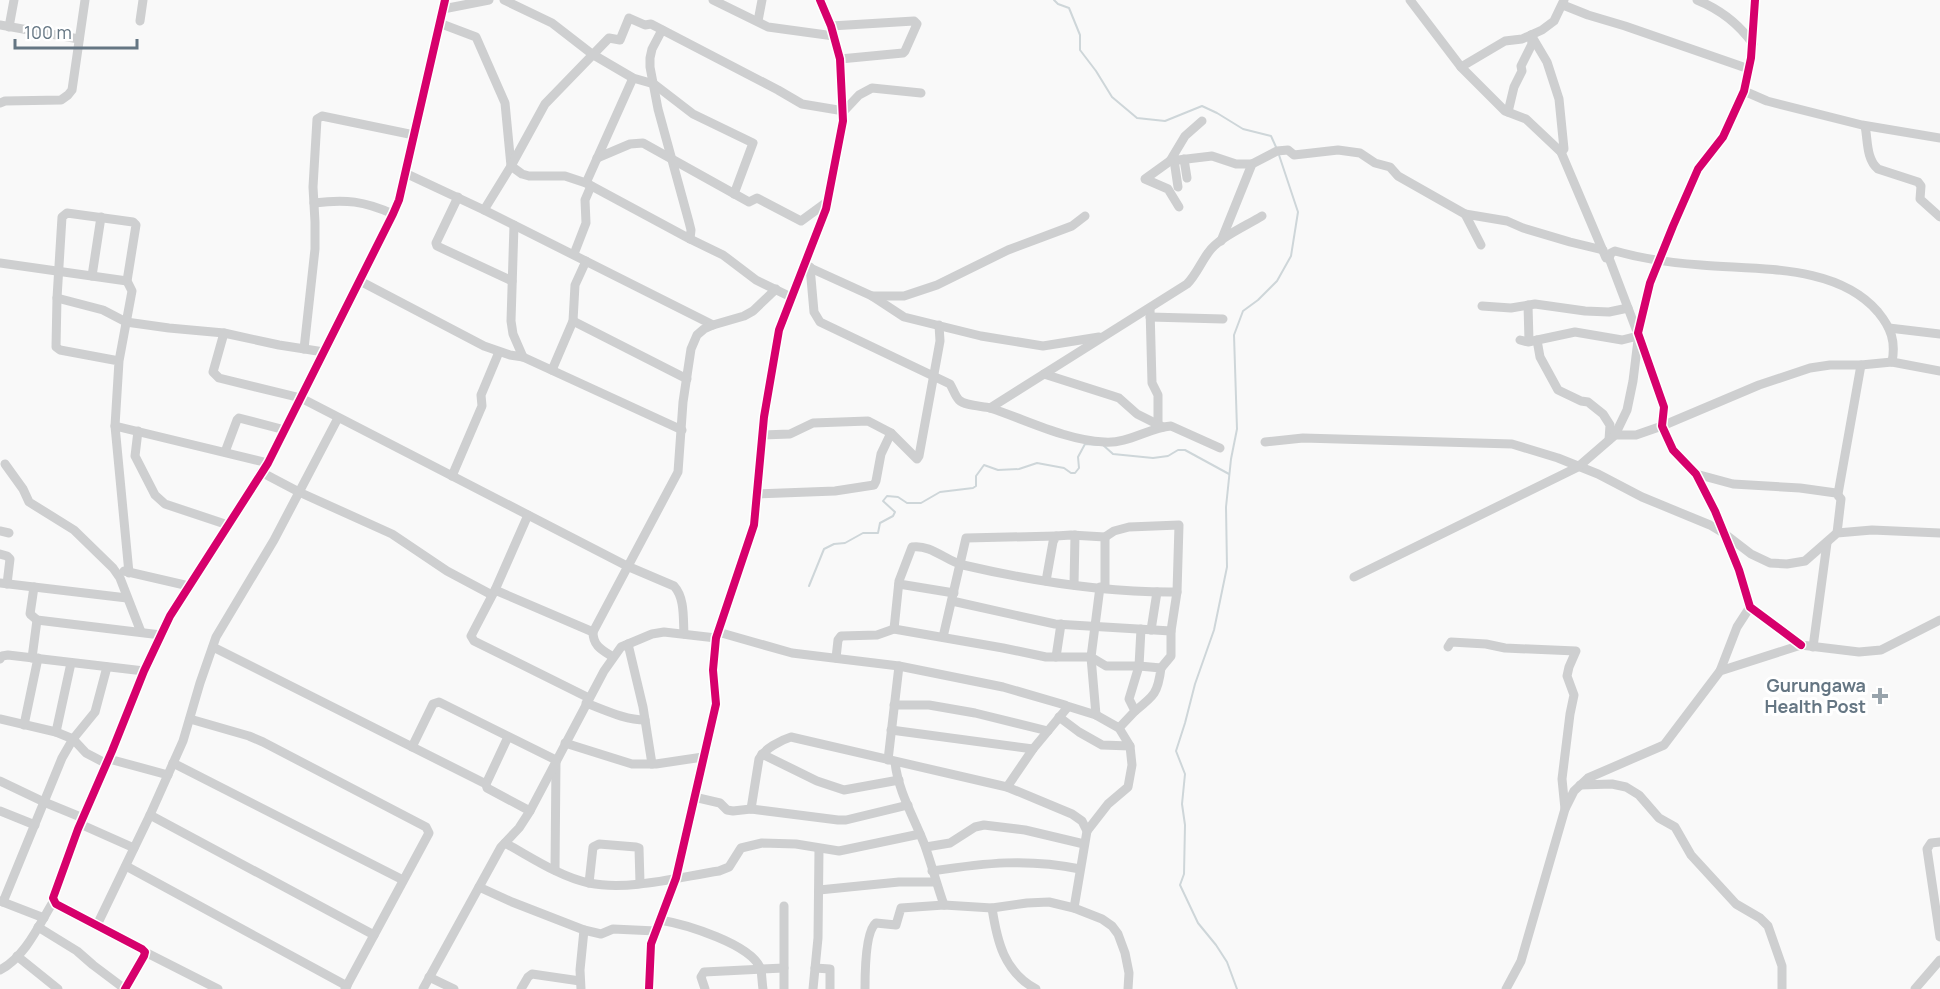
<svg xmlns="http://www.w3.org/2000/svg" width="1940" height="989" font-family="Manrope,sans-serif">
  <rect width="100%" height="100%" fill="#f9f9f9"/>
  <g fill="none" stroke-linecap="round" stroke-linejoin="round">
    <!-- stream -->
    <g stroke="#ced6d9" stroke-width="2">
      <polyline points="1054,0 1058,4 1069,8 1080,35 1080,50 1096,71 1112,97 1137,118 1165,121 1202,106 1217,113 1243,129 1271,136 1276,147"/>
      <polyline points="1103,445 1113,454 1153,458 1168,456 1178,450 1185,450 1229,474"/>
      <polyline points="809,586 824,549 834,544 845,543 863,533 878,533 880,523 893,516 895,512 883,501 887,496 898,497 907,503 921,503 940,492 973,488 976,486 976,476 984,465 998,470 1019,469 1037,463 1064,468 1071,473 1075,473 1079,468 1078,457 1085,444 1098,445"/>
      <polyline points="1237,989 1227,962 1216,945 1198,923 1180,885 1184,874 1185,825 1182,804 1185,774 1176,751 1185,723 1195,684 1214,630 1227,567 1226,507 1231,459 1237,429 1234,335 1243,311 1258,300 1277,281 1291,256 1298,212 1279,155"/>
    </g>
    <!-- minor -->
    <g stroke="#cecfd0" stroke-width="9">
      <polyline points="504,0 552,23 592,54 633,78 654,84 693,114 753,143 734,194"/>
      <polyline points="713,0 768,27 834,36"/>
      <polyline points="1410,0 1461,67 1505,111 1526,119 1561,152 1606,258 1609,258"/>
      <path d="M1697,0C1719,9 1739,24 1753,44"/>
      <polyline points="1755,0 1751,58 1744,91 1723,137 1698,169 1673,226 1650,283 1638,333 1664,407 1662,426 1667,437 1673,450 1696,474 1715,511 1739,570 1750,607 1801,645"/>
      <polyline points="1563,5 1588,15 1625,26 1749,69"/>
      <polyline points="443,9 489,0"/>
      <polyline points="140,21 143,0"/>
      <polyline points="758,21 762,0"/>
      <polyline points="439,23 476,37 505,103 511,166 522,174 529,176 565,176 586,183 690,239 723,255 756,280 791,297"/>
      <polyline points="0,25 79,39"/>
      <polyline points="831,26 914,21 917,24 905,51 903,53 840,59"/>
      <polyline points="9,27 14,0"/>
      <polyline points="662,30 652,49 650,58 650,67 658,109 689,222 691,230 690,239"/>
      <polyline points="1531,35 1547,62 1559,99 1564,149 1561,152"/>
      <polyline points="1461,67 1505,41 1522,39 1542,30 1554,21 1564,0"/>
      <polyline points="1744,91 1767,101 1862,125 1940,138"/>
      <polyline points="0,103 5,101 61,100 68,95 72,90 85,0"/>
      <polyline points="1508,112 1514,87 1522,71 1521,66 1532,44 1531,35"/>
      <polyline points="1202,121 1185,136 1170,161 1212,156 1236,164 1252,164"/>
      <path d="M1865,126C1868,140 1866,159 1878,169L1918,182L1921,186L1920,199L1940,217"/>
      <polyline points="597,158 630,144 643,143 749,202 757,198 801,221 827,202"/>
      <polyline points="1184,159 1187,178"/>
      <polyline points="1174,160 1178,187"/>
      <polyline points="1170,161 1145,179 1168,189 1179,207"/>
      <polyline points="405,173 484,210 713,325"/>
      <polyline points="586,183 633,78"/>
      <polyline points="458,197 436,243 437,246 512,281"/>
      <path d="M314,203C346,199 364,201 393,214"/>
      <polyline points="484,210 511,166 545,104 609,38 620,40 629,18 645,25 651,24 778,90 802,104 844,111 859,95 872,88 921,93"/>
      <polyline points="514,225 511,321 513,334 523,357"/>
      <polyline points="1221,241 1252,164 1277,151 1288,150 1294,155 1338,150 1360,153 1375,163 1390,167 1398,176 1465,214"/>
      <polyline points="1481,245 1465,214 1507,221 1523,228 1570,242 1603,250"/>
      <polyline points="574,254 586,223 585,200 591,186"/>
      <polyline points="0,263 127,281"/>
      <polyline points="806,266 872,296 904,317 981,336 1043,346 1099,337"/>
      <path d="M810,267L814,312L820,322L950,384C953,389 955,396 959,400C965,406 982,406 990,408C1027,420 1065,440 1104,442C1128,444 1148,428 1171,426L1220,448"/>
      <polyline points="92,276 101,217"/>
      <polyline points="360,281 484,346 510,355 523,357 682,430"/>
      <polyline points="872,296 904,296 937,285 1008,250 1072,226 1085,216"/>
      <polyline points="57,298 103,310 126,322 169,328 224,333 279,345 324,352"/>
      <polyline points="1528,305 1529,341"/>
      <polyline points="1482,306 1511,308 1535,304 1585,311 1609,312 1628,308"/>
      <polyline points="1150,308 1152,383 1158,395 1158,423"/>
      <polyline points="1150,317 1223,319"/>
      <polyline points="573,321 687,379"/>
      <polyline points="1889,328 1940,334"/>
      <path d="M1636,329L1609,258L1611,253L1615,251C1643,259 1671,263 1701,265C1758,270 1837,264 1878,312C1891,328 1896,341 1892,362"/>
      <path d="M224,333L213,372L219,378L301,398L627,566L674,586C685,598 683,618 684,634"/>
      <polyline points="1520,340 1528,342 1575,332 1622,340 1638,336"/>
      <polyline points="1537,340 1540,357 1558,390 1581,401 1588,402 1603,414 1610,425 1609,440"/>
      <polyline points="304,349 315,249 315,222 313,187 317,119 322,116 414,135"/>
      <polyline points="119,361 60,350 56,347 57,298 62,217 67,213 133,222 136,225 127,281 132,291 119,361 115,426 129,573"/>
      <polyline points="552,370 573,321 575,285 586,261"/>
      <polyline points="1044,374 1113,396 1119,398 1137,414 1163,427"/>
      <path d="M990,408L1187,284C1196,275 1200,264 1208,253C1218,238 1246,226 1262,216"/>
      <polyline points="115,426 268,463"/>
      <polyline points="138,431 135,456 155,495 165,504 228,525"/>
      <polyline points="762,435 790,434 813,423 868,421 891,433 917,459 919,456 940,341 939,325"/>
      <polyline points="1615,435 1627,410 1633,381 1638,340"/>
      <polyline points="1265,442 1303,438 1512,444 1558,458 1598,474 1642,497 1710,525 1725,534 1751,554 1770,563 1787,564 1805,561 1837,533 1872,530 1940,533"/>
      <polyline points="225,452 237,420 239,418 285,430"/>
      <polyline points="5,464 23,489 29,502 74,530 113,568 120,578 141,632"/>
      <polyline points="261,472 299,492 392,534 447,571 492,595"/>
      <polyline points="1696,474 1733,484 1800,488 1836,493 1841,499 1837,533"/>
      <polyline points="452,476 482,406 481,395 499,352"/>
      <polyline points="757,494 835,491 874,485 876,481 881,454 891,433"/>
      <polyline points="1838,494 1861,365"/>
      <polyline points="528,515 495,590 471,636 474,641 589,698"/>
      <polyline points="0,531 9,533"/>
      <polyline points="1105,537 1105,588"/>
      <polyline points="0,554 7,556 10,559 7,584"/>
      <polyline points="124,571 189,586"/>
      <polyline points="1354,577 1578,467 1615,435 1636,435 1662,426 1759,385 1810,368 1830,365 1861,365 1892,362 1940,371"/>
      <polyline points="1046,581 1053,542 1056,536 1071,535 1105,537 1114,531 1129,527 1179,525 1177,592"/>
      <polyline points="0,583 127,598"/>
      <polyline points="899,584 954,593"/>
      <polyline points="1074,585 1075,535"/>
      <polyline points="34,587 30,614 37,620 161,635"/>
      <polyline points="495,590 593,632"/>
      <path d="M894,629L899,581L912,547C931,544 946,561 963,565C1032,581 1106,593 1177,592L1171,631L1055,624L952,601"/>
      <polyline points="1151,630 1157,592"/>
      <polyline points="718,632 792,653 899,666 1003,687 1065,705 1067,708 1033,749 1007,787"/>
      <polyline points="943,637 966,538 1056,536"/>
      <polyline points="628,644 643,707 652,764"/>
      <polyline points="213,647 486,784"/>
      <polyline points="1448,647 1451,642 1486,644 1505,648 1576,651 1569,667 1567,676 1574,695 1570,714 1562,779 1565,809"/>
      <polyline points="1813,647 1827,543"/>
      <path d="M613,657C602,650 593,646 593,632L678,472L683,402L691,349L697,335L704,329L713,325L744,316L753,311L776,289"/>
      <polyline points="1056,657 1061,624"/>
      <polyline points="32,658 37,620"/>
      <path d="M836,658L838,640L841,636L877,635L894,629L1003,648L1046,657H1091L1106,666H1139L1161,668C1158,693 1154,696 1135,711"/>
      <polyline points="0,659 2,656 8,655 144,671"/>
      <polyline points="1161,668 1171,656 1171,631"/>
      <polyline points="1720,671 1737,627 1750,607"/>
      <path d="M586,703C605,710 625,720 645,720"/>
      <polyline points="894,705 929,705 975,713 1048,731"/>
      <polyline points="1067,706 1096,715 1119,728 1130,746 1132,765 1128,787 1108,804 1087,831"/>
      <polyline points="1096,715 1091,657 1100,587"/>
      <polyline points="1059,717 1079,732 1102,745 1130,746"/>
      <polyline points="0,719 56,732 73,739 86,753 107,764"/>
      <polyline points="190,719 249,736 263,742 426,827 429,833 345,989"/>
      <polyline points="24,725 38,658"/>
      <polyline points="1119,728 1135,711 1129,699 1139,666 1141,629"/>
      <polyline points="891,730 1033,749"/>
      <polyline points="56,732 71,663"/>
      <polyline points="508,737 486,784 487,788 530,811"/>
      <polyline points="565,743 632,764 656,764 703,757"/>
      <polyline points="412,747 433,704 439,702 556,760 555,870"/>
      <polyline points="762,754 817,781 844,790 899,780"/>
      <polyline points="109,759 168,775"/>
      <polyline points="888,760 899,666"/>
      <path d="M895,762C898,792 915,819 925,846C932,866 937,885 944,905"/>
      <polyline points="173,763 403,880"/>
      <polyline points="0,781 44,802 83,818"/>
      <polyline points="1580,785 1612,784 1626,787 1639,795 1659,818 1675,827 1691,855 1736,904 1760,918 1768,926 1782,966 1782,989"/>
      <polyline points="694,797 720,803 727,810 733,811 751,809 838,820 846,820 908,805"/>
      <path d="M751,809L759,759C764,749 781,740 791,737L1007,787L1072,814L1082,821L1087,831L1074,908"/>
      <polyline points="0,811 35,825"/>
      <polyline points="150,815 374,935"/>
      <polyline points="80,824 134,848"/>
      <polyline points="1940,842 1931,843 1927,849 1940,937"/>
      <path d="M505,843C531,857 560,877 589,883C629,891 679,877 719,871L729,867L741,848L762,843L796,844L839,851L920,834"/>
      <polyline points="926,847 950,843 975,827 984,825 1025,830 1084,844"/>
      <polyline points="126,866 347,986"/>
      <path d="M932,871C985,863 1027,858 1080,869"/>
      <polyline points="589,883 593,847 599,844 636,847 639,848 640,883"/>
      <polyline points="479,887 512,902 584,930 601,934 613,929 656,931"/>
      <polyline points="819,890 899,882 935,882"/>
      <polyline points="0,901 44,918"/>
      <polyline points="3,902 62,758 73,739 95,712 107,667"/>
      <path d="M992,908C997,941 1004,972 1036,989"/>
      <path d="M660,920C684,924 753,944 761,970C762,976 762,983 763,989"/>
      <polyline points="97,925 150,815 183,741 200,683 216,637 274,540 338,418"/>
      <polyline points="38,927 77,951 93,965 125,989"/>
      <polyline points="145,952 218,989"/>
      <polyline points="17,956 58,989"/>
      <polyline points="815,968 830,969 830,989"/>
      <path d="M0,970C25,957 39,925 53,902"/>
      <polyline points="429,977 454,989"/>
      <polyline points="125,989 144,956 145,952 142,949 56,904 53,898 78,829 112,751 144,671 170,616 268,463 393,214 399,200 445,0"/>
      <polyline points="423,989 501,847 519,828 530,811 604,671 621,647 652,634 664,632 716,638"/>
      <polyline points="521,989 528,977 532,974 580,981"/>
      <polyline points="581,989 580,970 584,930"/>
      <polyline points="649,989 651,944 676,878 716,704 713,670 716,638 754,525 764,417 779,330 826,209 843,121 840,59 831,26 820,0"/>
      <polyline points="705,989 701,977 704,972 784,968"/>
      <polyline points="784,989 784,906"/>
      <polyline points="813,989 818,938 819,849"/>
      <path d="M865,989C865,975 865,931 876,923L896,925L901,908L944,905L992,908L1027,903L1049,902L1074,908L1102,919L1112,926L1118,934L1125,953L1129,973L1128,989"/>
      <polyline points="1506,989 1521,961 1565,809 1574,791 1588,778 1664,745 1720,671 1801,645 1859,652 1881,650 1940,620"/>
      <polyline points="1915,989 1940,960"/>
    </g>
    <defs>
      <g id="cycleway">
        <polyline points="1755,0 1751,58 1744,91 1723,137 1698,169 1673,226 1650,283 1638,333 1664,407 1662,426 1667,437 1673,450 1696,474 1715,511 1739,570 1750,607 1801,645"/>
        <polyline points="125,989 144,956 145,952 142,949 56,904 53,898 78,829 112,751 144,671 170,616 268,463 393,214 399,200 445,0"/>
        <polyline points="649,989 651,944 676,878 716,704 713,670 716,638 754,525 764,417 779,330 826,209 843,121 840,59 831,26 820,0"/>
      </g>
    </defs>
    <!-- cycleway casing -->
    <use href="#cycleway" stroke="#fff" stroke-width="11"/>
    <!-- cycleway -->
    <use href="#cycleway" stroke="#d6006c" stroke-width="8"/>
  </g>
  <!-- markers -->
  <path fill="#99a4ac" stroke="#fff" stroke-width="2" d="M1877 687h6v6h6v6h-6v6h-6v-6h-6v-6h6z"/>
  <g text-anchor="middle" stroke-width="6" stroke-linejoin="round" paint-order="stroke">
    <!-- poi labels -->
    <g font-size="18" font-weight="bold" fill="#657683" stroke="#fff" text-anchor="end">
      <text x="1866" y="692">Gurungawa<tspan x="1866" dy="21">Health Post</tspan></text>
    </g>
  </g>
  <!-- scale -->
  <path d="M15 39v9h122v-9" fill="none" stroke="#657683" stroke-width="3"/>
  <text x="24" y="39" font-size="18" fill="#657683" stroke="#ffffff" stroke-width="4.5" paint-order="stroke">100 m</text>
</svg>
